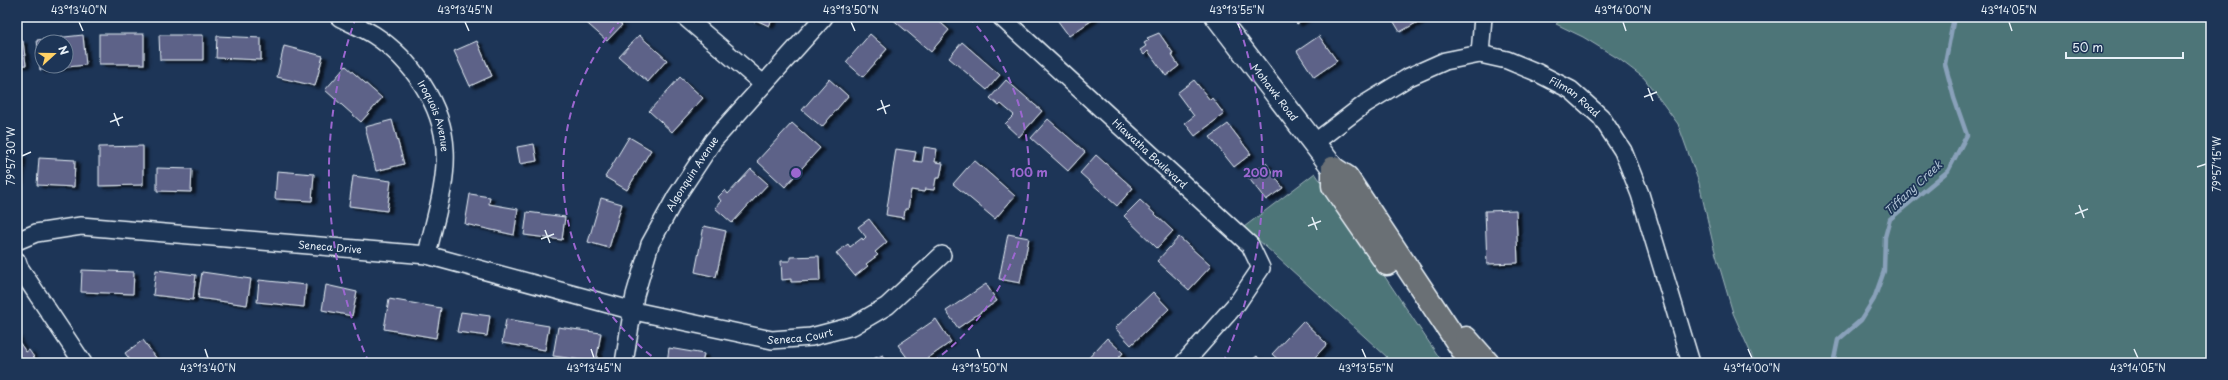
<svg xmlns="http://www.w3.org/2000/svg" width="2228" height="380" font-family="'Playpen Sans',sans-serif">
  <defs>
    <filter id="shadow"><feDropShadow dx="4.5" dy="2.5" stdDeviation="1" flood-color="#0009"/></filter>
  </defs>
  <rect width="100%" height="100%" fill="#1d3557"/>
  <filter id="ink" filterUnits="userSpaceOnUse"><feTurbulence type="fractalNoise" baseFrequency=".025" numOctaves="2"/><feDisplacementMap in="SourceGraphic" scale="8" xChannelSelector="R" yChannelSelector="G"/><feConvolveMatrix kernelMatrix="1 2 1 2 8 2 1 2 1" color-interpolation-filters="sRGB"/></filter>
  <g filter="url(#ink)">
    <!-- green -->
    <g fill="#4e7478" stroke="#9bb2b8">
      <polygon points="1564,17 2211,17 2211,363 1755,363 1733,313 1714,248 1699,183 1678,124 1644,78 1619,59 1583,37 1556,24"/>
      <polygon points="1315,173 1443,363 1378,363 1387,357 1244,227"/>
    </g>
    <g fill="none" stroke-linecap="round" stroke-linejoin="round">
      <!-- stream -->
      <polyline stroke="#89a1ba" stroke-width="4.5" points="1837,363 1834,359 1838,340 1861,320 1874,299 1884,271 1885,237 1890,219 1948,171 1967,135 1954,98 1945,64 1954,17"/>
    </g>
    <!-- building -->
    <g fill="#5d6288" stroke="#e8f1f8" fill-rule="evenodd" filter="url(#shadow)">
      <polygon points="580,17 613,17 622,25 607,41"/>
      <polygon points="748,17 774,17 769,26 756,20 755,22"/>
      <polygon points="890,17 934,17 949,30 931,52"/>
      <polygon points="1055,17 1092,17 1094,19 1069,36"/>
      <polygon points="1292,17 1308,17 1297,24"/>
      <polygon points="1391,17 1427,17 1400,32"/>
      <polygon points="1159,33 1173,53 1171,54 1179,66 1166,76 1148,51 1144,55 1140,50 1146,46 1144,43 1149,40 1147,38"/>
      <rect x="99" y="34" width="45" height="30"/>
      <polygon points="870,34 887,49 863,77 846,62"/>
      <path d="M83,35L86,65L40,70L37,40ZM42,42H66V66H42Z"/>
      <polygon points="159,35 203,35 203,60 160,60"/>
      <polygon points="639,35 667,60 648,82 619,57"/>
      <polygon points="217,36 261,38 261,60 216,58"/>
      <polygon points="1319,36 1337,61 1314,77 1297,51"/>
      <polygon points="17,41 23,41 26,65 17,66"/>
      <polygon points="477,41 492,76 470,86 454,51"/>
      <polygon points="962,42 1000,75 987,90 949,58"/>
      <polygon points="284,46 323,56 315,86 277,77"/>
      <polygon points="346,66 382,98 361,122 325,90"/>
      <polygon points="680,77 703,98 672,132 649,111"/>
      <polygon points="829,79 848,96 822,127 802,110"/>
      <polygon points="1006,80 1042,111 1019,137 1005,124 1014,115 1001,104 999,106 990,98"/>
      <polygon points="1194,80 1210,100 1212,98 1224,114 1195,136 1185,123 1194,116 1177,93"/>
      <polygon points="1048,119 1085,152 1068,171 1031,138"/>
      <polygon points="392,120 404,164 376,171 365,127"/>
      <polygon points="792,123 820,148 785,187 757,161"/>
      <polygon points="1228,124 1251,154 1234,167 1210,137"/>
      <polygon points="629,137 651,150 627,190 605,177"/>
      <polygon points="534,144 537,161 520,164 517,147"/>
      <polygon points="143,146 143,185 99,186 99,147"/>
      <polygon points="924,147 937,149 935,162 943,163 940,178 936,178 934,190 925,189 924,192 911,190 908,209 905,209 904,218 886,215 896,149 916,152 914,161 922,162"/>
      <polygon points="1096,155 1133,188 1117,206 1080,173"/>
      <polygon points="17,156 22,156 19,181 17,181"/>
      <polygon points="39,158 75,160 74,187 37,185"/>
      <polygon points="974,160 1015,196 995,219 953,184"/>
      <polygon points="1266,163 1283,188 1266,200 1247,176"/>
      <polygon points="157,168 192,169 191,192 157,191"/>
      <polygon points="751,169 768,184 732,223 715,208 721,201 718,197 725,190 728,194"/>
      <polygon points="277,171 314,174 312,201 275,199"/>
      <polygon points="353,176 391,181 387,211 349,206"/>
      <polygon points="470,194 490,197 489,204 518,209 514,235 465,224"/>
      <polygon points="601,198 622,204 609,248 588,242"/>
      <polygon points="1140,200 1173,231 1157,248 1124,216"/>
      <polygon points="1516,210 1518,263 1487,264 1485,211"/>
      <polygon points="527,212 565,217 562,240 524,235"/>
      <polygon points="869,219 887,242 875,252 878,255 866,264 868,266 855,276 836,253 848,244 850,247 862,238 863,240 866,237 858,227"/>
      <polygon points="704,226 726,231 716,277 695,272"/>
      <polygon points="1008,234 1029,238 1020,283 999,279"/>
      <polygon points="1179,237 1211,266 1189,290 1157,261"/>
      <polygon points="819,256 820,281 791,282 791,279 782,280 781,261 790,261 790,257"/>
      <polygon points="82,270 134,272 133,294 81,292"/>
      <polygon points="156,270 196,275 193,300 153,295"/>
      <polygon points="202,272 251,279 247,305 198,298"/>
      <polygon points="259,280 306,285 304,307 257,302"/>
      <polygon points="986,284 997,301 958,328 946,311"/>
      <polygon points="326,285 357,292 352,316 322,310"/>
      <polygon points="1153,292 1169,309 1131,345 1115,328"/>
      <polygon points="389,299 441,308 436,338 384,329"/>
      <polygon points="461,312 490,316 487,336 457,332"/>
      <polygon points="506,319 549,326 545,350 502,343"/>
      <polygon points="936,319 951,342 921,363 911,363 898,345"/>
      <polygon points="1303,321 1327,344 1310,363 1282,363 1272,354"/>
      <polygon points="558,327 601,333 596,362 553,356"/>
      <polygon points="17,335 19,338 17,339 26,352 29,350 38,363 17,363"/>
      <polygon points="1107,338 1123,353 1114,363 1084,363"/>
      <polygon points="143,340 160,363 132,363 125,353"/>
      <polygon points="669,348 704,354 702,363 667,363"/>
      <polygon points="883,355 886,363 862,363"/>
      <polygon points="1257,356 1262,363 1248,363"/>
    </g>
    <g fill="none" stroke-linecap="round" stroke-linejoin="round">
      <defs>
        <g id="street">
          <path id="s1" d="M339,17C350,23 363,28 374,35C411,59 443,105 445,150C447,185 434,221 427,255"/>
          <polyline points="685,17 763,84"/>
          <path id="s2" d="M1001,17L1250,245L1261,268L1238,302L1184,363"/>
          <polyline points="1480,54 1483,17"/>
          <path id="s3" d="M1314,143L1365,104L1409,77L1445,61L1480,54L1507,60L1536,72L1571,90L1601,117L1623,151L1640,194L1691,363"/>
          <path id="s4" d="M17,241L36,233L81,226L427,255L634,311L772,340L811,337L853,326L887,306L942,255"/>
          <polyline points="17,261 19,267 83,363"/>
          <path id="s5" d="M624,363L635,295L650,244L676,197L713,141L824,17"/>
        </g>
        <g id="secondary">
          <path id="s6" d="M1217,17L1333,168"/>
        </g>
        <g id="highway">
          <polyline points="1333,168 1347,177 1471,363"/>
          <polyline points="1333,168 1333,186 1387,264"/>
          <polyline points="1466,338 1488,363"/>
        </g>
      </defs>
      <!-- street casing -->
      <use href="#street" stroke="#e8f1f8" stroke-width="20"/>
      <!-- secondary casing -->
      <use href="#secondary" stroke="#e8f1f8" stroke-width="25"/>
      <!-- highway casing -->
      <use href="#highway" stroke="#e8f1f8" stroke-width="25"/>
      <!-- street -->
      <use href="#street" stroke="#1d3557" stroke-width="17"/>
      <!-- secondary -->
      <use href="#secondary" stroke="#1d3557" stroke-width="22"/>
      <!-- highway -->
      <use href="#highway" stroke="#6a7074" stroke-width="22"/>
    </g>
  </g>
  <!-- ticks -->
  <path fill="none" stroke="#e8f1f8" stroke-width="1.5" d="M79,22L83,31M465,22L469,31M851,22L855,31M1237,22L1241,31M1623,22L1626,31M2009,22L2012,31M1648,88L1653,101M1644,97L1657,92M881,100L886,114M877,110L890,105M114,113L119,126M110,122L123,117M22,156L31,152M2197,167L2206,164M2079,205L2084,218M2075,214L2088,209M1312,217L1317,230M1308,226L1321,221M545,230L550,243M541,239L554,234M205,349L208,358M591,349L594,358M977,349L980,358M1362,349L1366,358M1748,349L1752,358M2134,349L2138,358"/>
  <!-- distance rings -->
  <g fill="none" stroke="#9c67d0" stroke-width="2" stroke-dasharray="7 5">
    <path d="M661 363A233 233 0 0 1 623 17M969 17A233 233 0 0 1 931 363"/>
    <path d="M369 363A467 467 0 0 1 356 17M1236 17A467 467 0 0 1 1223 363"/>
  </g>
  <g text-anchor="middle" stroke-width="3.5" stroke-linejoin="round" paint-order="stroke">
    <!-- street labels -->
    <g font-size="10" fill="#e8f1f8" stroke="#1d3557">
      <text dy="4" stroke="none"><textPath href="#s6" startOffset="95">Mohawk Road</textPath></text>
      <text dy="4" stroke="none"><textPath href="#s3" startOffset="296">Filman Road</textPath></text>
      <text dy="4" stroke="none"><textPath href="#s1" startOffset="143">Iroquois Avenue</textPath></text>
      <text dy="4" stroke="none"><textPath href="#s2" startOffset="202">Hiawatha Boulevard</textPath></text>
      <text dy="4" stroke="none"><textPath href="#s5" startOffset="204">Algonquin Avenue</textPath></text>
      <text dy="4" stroke="none"><textPath href="#s4" startOffset="316">Seneca Drive</textPath></text>
      <text dy="4" stroke="none"><textPath href="#s4" startOffset="797">Seneca Court</textPath></text>
    </g>
    <!-- water labels -->
    <g font-size="11" font-style="italic" fill="#b0c2d4" stroke="#1d3557">
      <text transform="translate(1913 188) rotate(-43)" y="4">Tiffany Creek</text>
    </g>
  </g>
  <circle cx="796" cy="173" r="6" fill="#9c67d0" stroke="#1d3557" stroke-width="2"/>
  <g font-size="12" text-anchor="middle" font-weight="bold" fill="#9c67d0" stroke="#1d3557" stroke-width="3.5" stroke-linejoin="round" paint-order="stroke">
    <text x="1029" y="177">100 m</text>
    <text x="1263" y="177">200 m</text>
  </g>
  <!-- margin -->
  <rect width="2228" height="380" fill="none" stroke="#1d3557" stroke-width="44"/>
  <!-- north arrow -->
  <g transform="translate(54 54) rotate(69)"><circle r="19" fill="#1d3557" stroke="#6e8097"/>
  <path d="M0-3L7 15L0 10L-7 15Z" fill="#ffd166"/>
  <text y="-6" font-size="11" font-weight="bold" text-anchor="middle" fill="#e8f1f8">N</text>
  </g>
  <!-- scale -->
  <path d="M2066 52v6h117v-6" fill="none" stroke="#e8f1f8" stroke-width="2"/>
  <text x="2072" y="52" font-size="12" fill="#e8f1f8" stroke="#1d3557" stroke-width="3" paint-order="stroke">50 m</text>
  <rect x="22" y="22" width="2184" height="336" fill="none" stroke="#e8f1f8" stroke-width="1.5"/>
  <g font-size="10" text-anchor="middle" fill="#e8f1f8">
    <text x="79" y="14">43°13'40"N</text>
    <text x="465" y="14">43°13'45"N</text>
    <text x="851" y="14">43°13'50"N</text>
    <text x="1237" y="14">43°13'55"N</text>
    <text x="1623" y="14">43°14'00"N</text>
    <text x="2009" y="14">43°14'05"N</text>
    <text transform="translate(11 156) rotate(-90)" y="4">79°57'30"W</text>
    <text transform="translate(2217 164) rotate(-90)" y="4">79°57'15"W</text>
    <text x="208" y="372">43°13'40"N</text>
    <text x="594" y="372">43°13'45"N</text>
    <text x="980" y="372">43°13'50"N</text>
    <text x="1366" y="372">43°13'55"N</text>
    <text x="1752" y="372">43°14'00"N</text>
    <text x="2138" y="372">43°14'05"N</text>
  </g>
</svg>
